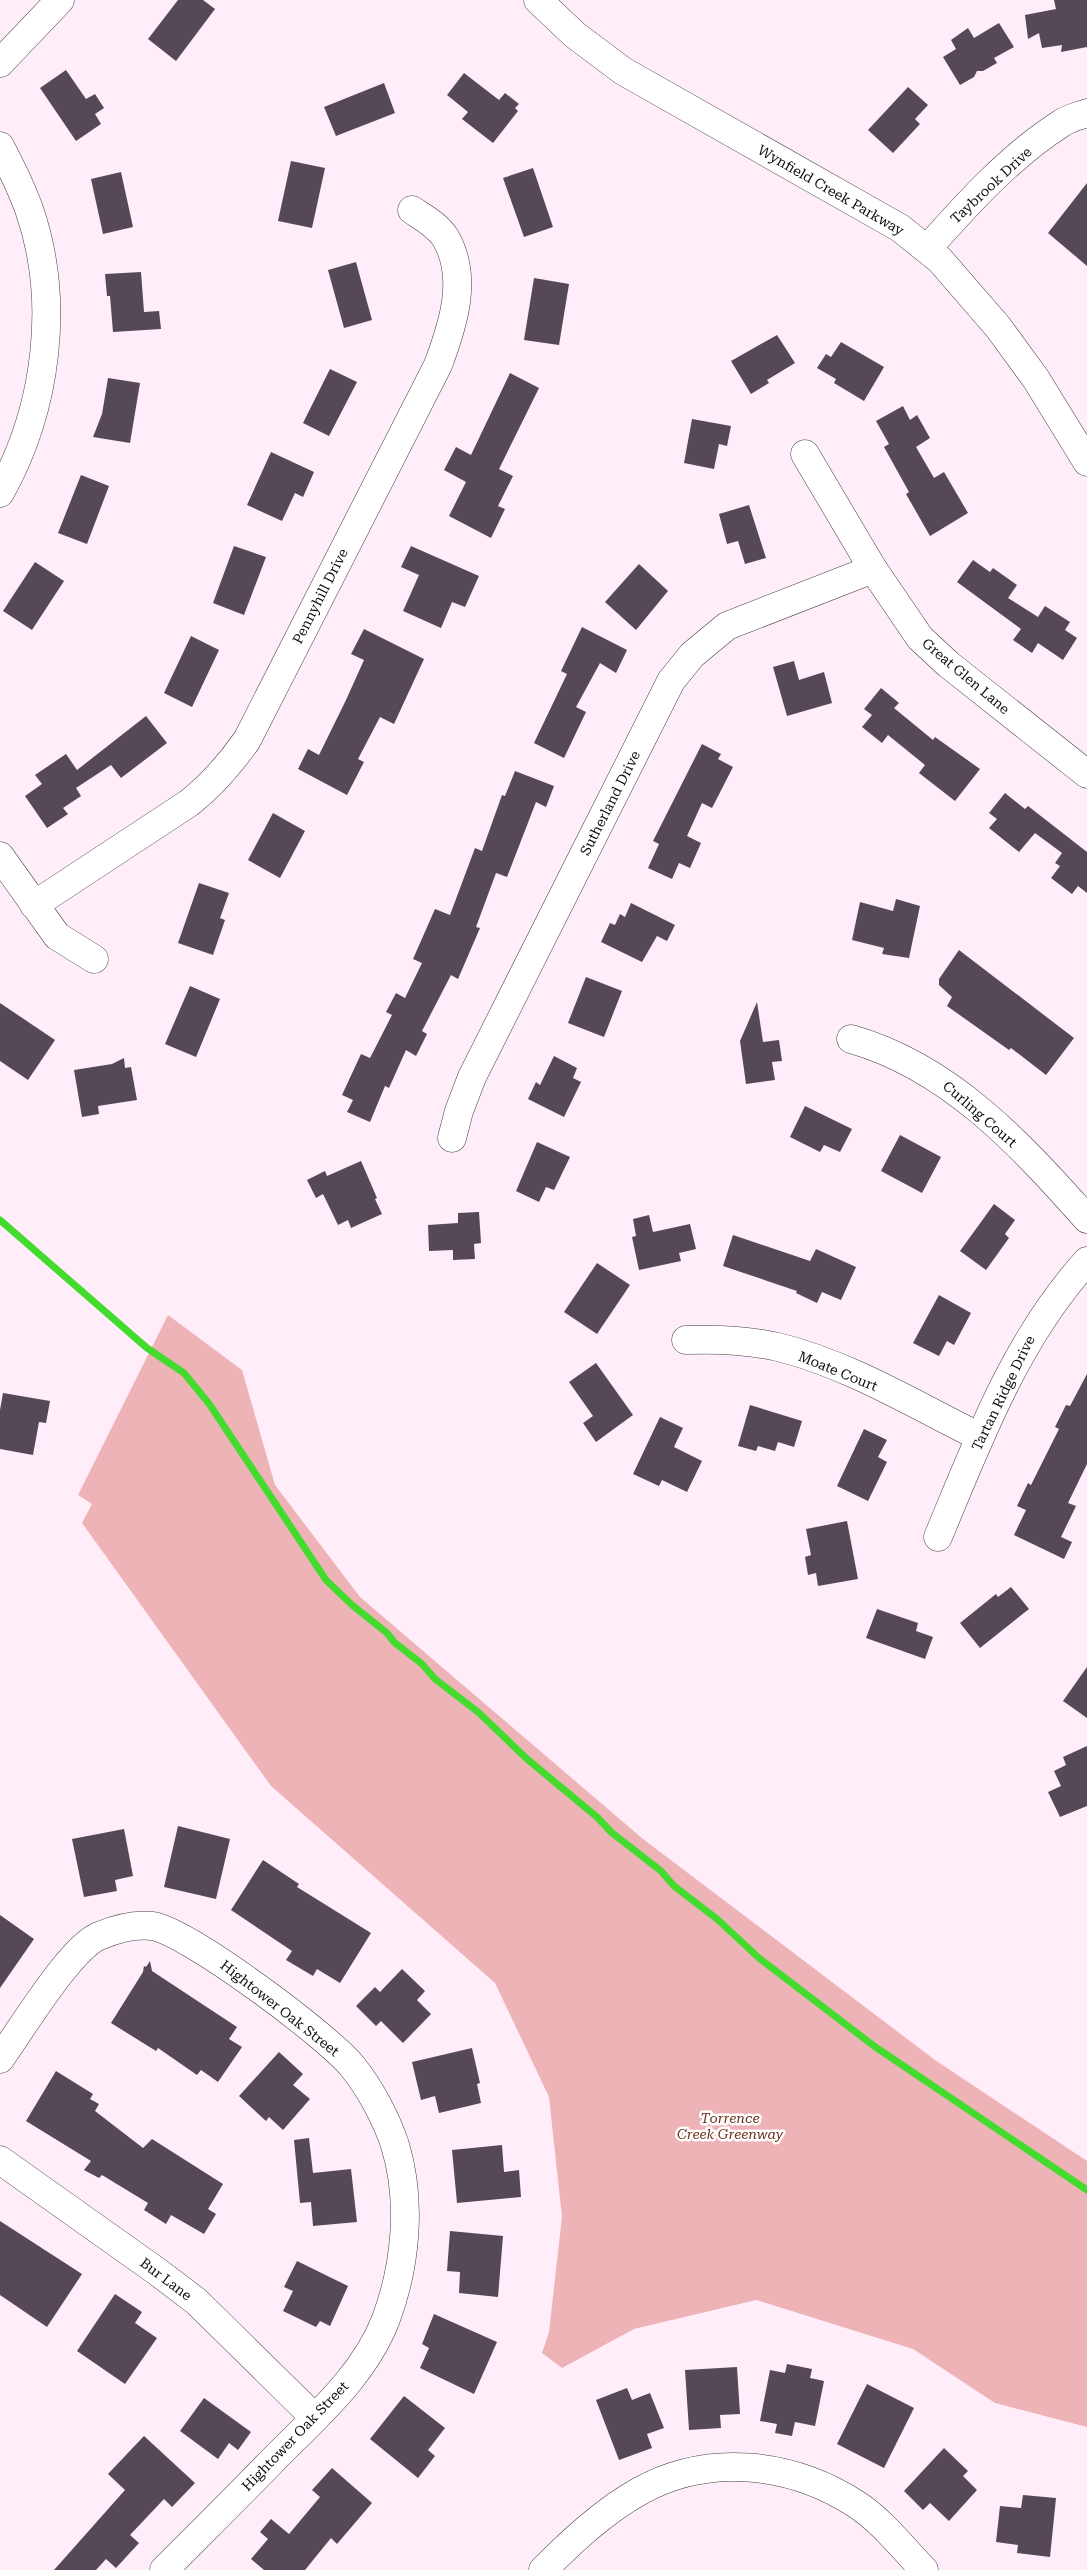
<svg xmlns="http://www.w3.org/2000/svg" width="1087" height="2570" font-family="'Roboto Serif',serif">
  <rect width="100%" height="100%" fill="#ffeefa"/>
  <!-- green -->
  <polygon fill="#eeb3b6" points="168,1315 242,1370 275,1485 360,1597 643,1839 935,2060 1087,2161 1087,2427 995,2403 913,2349 756,2300 634,2329 562,2368 542,2353 549,2332 562,2217 549,2097 495,1983 271,1786 82,1523 92,1504 78,1495"/>
  <g fill="none" stroke-linecap="round" stroke-linejoin="round">
    <!-- stream -->
    <polyline stroke="#43db2d" stroke-width="7" points="0,1220 147,1348 184,1373 210,1405 326,1580 352,1605 387,1633 394,1642 422,1664 435,1679 478,1712 527,1759 597,1817 611,1832 661,1871 674,1886 717,1919 759,1958 874,2046 1087,2190"/>
  </g>
  <!-- building -->
  <g fill="#554957">
    <polygon points="178,0 203,0 215,9 176,61 148,39"/>
    <polygon points="1054,0 1087,0 1087,47 1061,52 1062,45 1042,48 1039,33 1028,39 1025,15 1056,9"/>
    <polygon points="999,23 1014,47 994,58 997,63 983,71 977,71 974,77 960,85 943,57 956,49 951,40 968,28 974,38"/>
    <polygon points="66,70 86,99 95,94 104,108 95,114 101,124 76,141 40,88"/>
    <polygon points="464,73 499,100 505,93 519,104 515,108 518,111 493,143 462,119 468,112 447,95"/>
    <polygon points="384,83 395,113 336,136 324,107"/>
    <polygon points="908,87 928,105 915,119 920,124 893,153 868,130"/>
    <polygon points="291,161 325,168 312,228 278,221"/>
    <polygon points="533,168 553,227 524,237 503,178"/>
    <polygon points="121,172 133,227 103,234 91,179"/>
    <polygon points="1087,183 1087,266 1048,233"/>
    <polygon points="356,262 372,320 344,328 328,270"/>
    <polygon points="141,272 144,312 159,311 161,329 113,332 110,296 107,296 105,274"/>
    <polygon points="534,278 569,284 559,345 524,340"/>
    <polygon points="777,335 795,363 767,380 769,383 751,394 731,361"/>
    <polygon points="841,342 884,367 864,401 834,383 836,379 817,368 826,354 831,357"/>
    <polygon points="330,369 357,382 329,436 303,423"/>
    <polygon points="510,373 539,388 499,469 513,476 498,506 505,509 491,538 449,516 466,482 444,470 456,447 471,455"/>
    <polygon points="108,378 140,383 130,443 93,437 102,414"/>
    <polygon points="903,406 910,420 917,415 930,438 916,447 934,478 944,472 968,513 930,536 906,494 909,492 884,447 889,444 876,421"/>
    <polygon points="692,419 731,426 727,446 719,444 714,469 684,463"/>
    <polygon points="271,452 314,472 303,497 295,493 282,521 247,505"/>
    <polygon points="81,475 109,486 87,544 58,533"/>
    <polygon points="749,505 766,558 745,564 738,541 727,544 719,514"/>
    <polygon points="234,546 266,557 244,615 213,603"/>
    <polygon points="411,546 479,576 465,607 452,602 441,628 403,611 419,575 401,567"/>
    <polygon points="973,560 990,572 993,568 1017,585 1008,598 1038,617 1045,606 1070,622 1065,630 1077,638 1063,660 1038,643 1032,653 1013,640 1021,629 957,582"/>
    <polygon points="35,562 64,581 32,630 3,611"/>
    <polygon points="639,564 668,591 636,630 605,602"/>
    <polygon points="582,627 627,650 616,673 600,663 576,707 586,712 564,758 534,743 567,674 561,671"/>
    <polygon points="364,629 424,659 394,724 380,717 358,759 364,762 347,795 298,769 308,749 319,755 346,700 364,660 351,654"/>
    <polygon points="191,636 219,650 192,707 164,693"/>
    <polygon points="794,661 799,680 824,672 832,703 787,716 773,667"/>
    <polygon points="881,688 899,703 894,708 933,740 935,737 980,769 955,801 919,773 925,765 888,735 882,743 862,727 872,715 864,709"/>
    <polygon points="146,716 167,743 121,778 111,765 76,788 81,796 63,808 68,814 47,828 25,796 42,784 35,775 66,754 77,770"/>
    <polygon points="702,744 721,754 718,759 733,767 712,808 702,803 687,836 701,843 690,868 679,863 672,879 648,868 659,844 653,841"/>
    <polygon points="515,771 554,786 546,807 536,802 507,877 496,873 476,927 480,928 458,979 451,975 422,1031 427,1034 416,1056 406,1050 389,1088 385,1086 370,1122 347,1112 353,1100 342,1095 361,1054 370,1058 392,1015 386,1012 396,993 405,998 422,963 413,959 435,909 450,915 475,848 482,851 502,795 505,796"/>
    <polygon points="1005,793 1025,809 1028,806 1087,852 1087,893 1078,886 1072,894 1051,878 1060,866 1055,863 1062,853 1035,833 1019,852 989,828 997,819 989,813"/>
    <polygon points="273,813 305,831 280,878 248,860"/>
    <polygon points="199,883 229,893 220,918 225,920 213,955 178,943"/>
    <polygon points="896,899 920,906 909,958 882,954 884,948 852,940 860,902 893,911"/>
    <polygon points="631,903 675,925 667,941 657,936 642,962 601,942 610,923 615,925 620,914 625,917"/>
    <polygon points="959,950 1074,1038 1046,1075 1011,1048 1009,1050 947,1006 952,997 939,985 939,979"/>
    <polygon points="586,977 622,991 604,1037 568,1023"/>
    <polygon points="190,986 220,999 196,1057 165,1044"/>
    <polygon points="757,1002 763,1042 779,1040 782,1061 772,1062 775,1080 746,1084 740,1041"/>
    <polygon points="0,1003 55,1040 28,1080 0,1061"/>
    <polygon points="554,1056 577,1068 573,1078 581,1082 564,1117 528,1099 536,1082 540,1085"/>
    <polygon points="124,1058 125,1068 131,1067 137,1100 98,1106 99,1114 82,1117 74,1070 112,1064"/>
    <polygon points="805,1106 852,1129 840,1152 824,1145 820,1152 790,1137"/>
    <polygon points="900,1135 941,1157 922,1193 881,1171"/>
    <polygon points="537,1142 570,1157 554,1190 546,1187 539,1202 516,1191"/>
    <polygon points="361,1161 377,1198 375,1199 382,1214 351,1228 348,1220 338,1225 323,1194 316,1198 307,1180 325,1171 327,1176"/>
    <polygon points="994,1204 1015,1220 1005,1234 1009,1238 986,1270 960,1251"/>
    <polygon points="479,1212 481,1243 474,1244 475,1259 453,1260 453,1250 429,1251 428,1225 458,1223 458,1213"/>
    <polygon points="649,1215 653,1232 690,1224 696,1249 679,1253 681,1261 639,1270 632,1237 636,1236 633,1219"/>
    <polygon points="733,1235 810,1261 816,1249 856,1267 841,1300 822,1292 817,1303 796,1293 797,1291 723,1266"/>
    <polygon points="597,1263 630,1285 597,1334 564,1312"/>
    <polygon points="939,1295 971,1313 954,1345 947,1341 939,1356 913,1343"/>
    <polygon points="596,1363 633,1415 596,1442 583,1423 593,1416 569,1382"/>
    <polygon points="1087,1374 1087,1464 1068,1503 1076,1506 1061,1537 1072,1542 1064,1559 1014,1535 1026,1510 1017,1506 1028,1483 1031,1485 1059,1429 1055,1427 1066,1405 1070,1406"/>
    <polygon points="3,1393 50,1401 46,1423 39,1422 33,1455 0,1449 0,1410"/>
    <polygon points="750,1405 802,1421 794,1447 778,1442 775,1451 758,1446 756,1451 738,1446"/>
    <polygon points="660,1417 683,1428 674,1447 702,1461 687,1492 662,1480 659,1486 633,1474"/>
    <polygon points="864,1429 887,1440 878,1457 887,1462 868,1501 837,1486"/>
    <polygon points="847,1521 858,1579 818,1586 816,1573 808,1575 805,1557 811,1555 806,1529"/>
    <polygon points="1011,1587 1029,1609 980,1648 960,1623 996,1594 998,1597"/>
    <polygon points="877,1609 918,1623 916,1631 933,1637 925,1659 866,1638"/>
    <polygon points="1087,1667 1087,1718 1063,1701"/>
    <polygon points="1087,1746 1087,1806 1060,1817 1048,1792 1061,1786 1054,1771 1066,1765 1063,1757"/>
    <polygon points="178,1826 230,1839 216,1899 164,1887"/>
    <polygon points="124,1829 133,1876 115,1880 117,1891 84,1897 72,1839"/>
    <polygon points="263,1860 299,1884 297,1887 371,1933 340,1983 317,1969 313,1976 286,1960 292,1951 231,1910"/>
    <polygon points="0,1915 34,1939 0,1988"/>
    <polygon points="150,1961 152,1971 237,2027 229,2039 242,2047 218,2082 201,2070 197,2075 158,2048 156,2051 111,2023 143,1972 144,1966 146,1967"/>
    <polygon points="402,1969 425,1991 417,2000 431,2014 403,2043 381,2021 376,2026 356,2006 375,1987 380,1992"/>
    <polygon points="472,2048 480,2083 477,2084 481,2103 439,2113 435,2096 421,2100 412,2062"/>
    <polygon points="279,2052 303,2074 293,2085 310,2099 283,2130 269,2117 266,2121 239,2096"/>
    <polygon points="56,2071 93,2094 90,2099 99,2104 95,2111 143,2148 152,2139 223,2184 208,2209 216,2214 204,2234 171,2215 166,2224 144,2210 148,2203 102,2175 99,2178 84,2170 91,2161 26,2121"/>
    <polygon points="309,2138 313,2173 351,2169 357,2222 313,2226 311,2202 300,2203 294,2140"/>
    <polygon points="502,2145 504,2172 519,2170 521,2197 457,2203 452,2150"/>
    <polygon points="0,2221 82,2274 47,2327 0,2295"/>
    <polygon points="450,2231 503,2236 498,2297 459,2293 460,2272 447,2271"/>
    <polygon points="297,2261 348,2286 330,2326 320,2321 316,2327 283,2311 293,2291 284,2287"/>
    <polygon points="115,2294 142,2312 135,2323 157,2338 125,2384 77,2351"/>
    <polygon points="434,2314 497,2342 474,2394 420,2368 429,2348 422,2344"/>
    <polygon points="787,2364 812,2369 810,2378 824,2381 815,2426 795,2422 792,2436 775,2433 777,2424 760,2421 770,2370 785,2373"/>
    <polygon points="737,2367 740,2414 720,2415 721,2428 689,2430 685,2370"/>
    <polygon points="867,2384 914,2408 884,2468 837,2444"/>
    <polygon points="627,2388 632,2400 650,2393 664,2428 647,2434 652,2448 619,2460 596,2400"/>
    <polygon points="404,2396 445,2428 428,2450 435,2456 418,2478 370,2439"/>
    <polygon points="204,2398 251,2432 238,2450 229,2443 218,2459 180,2431"/>
    <polygon points="144,2436 195,2483 172,2507 164,2499 130,2535 139,2543 116,2568 106,2559 96,2570 54,2570 125,2490 108,2474"/>
    <polygon points="944,2448 968,2471 963,2476 977,2490 949,2521 930,2503 923,2510 904,2491"/>
    <polygon points="332,2468 372,2503 337,2544 331,2538 305,2570 264,2570 251,2559 268,2539 260,2532 271,2519 289,2534 320,2497 312,2490"/>
    <polygon points="1023,2495 1056,2498 1050,2557 1017,2553 1018,2545 996,2542 1000,2506 1021,2508"/>
  </g>
  <g fill="none" stroke-linecap="round" stroke-linejoin="round">
    <defs>
      <g id="minor">
        <polyline points="538,0 575,35 623,71 900,228 940,260 998,327 1036,379 1087,462"/>
        <polyline points="0,63 60,0"/>
        <path d="M0,146C11,167 21,187 29,209C61,301 47,409 0,493"/>
        <path d="M927,249C967,204 1010,156 1062,123C1069,118 1079,116 1087,113"/>
        <polyline points="805,454 873,569 920,638 948,664 1087,774"/>
        <polyline points="0,856 57,936 94,959"/>
        <path d="M34,905L189,803C212,785 230,764 247,740L438,365C453,325 469,277 445,237C437,225 424,218 412,210"/>
        <path d="M851,1039C950,1067 1021,1145 1087,1219"/>
        <polyline points="452,1138 459,1111 472,1077 671,681 692,655 727,626 873,569"/>
        <path d="M686,1340C716,1339 748,1340 778,1347C848,1364 915,1405 980,1437"/>
        <path d="M938,1537C978,1441 1016,1339 1087,1261"/>
        <path d="M0,2059C21,2030 70,1948 99,1936C116,1929 134,1924 152,1926C186,1930 329,2037 352,2066C370,2088 386,2118 395,2145C412,2201 406,2265 386,2319C365,2374 318,2415 277,2456C240,2494 202,2532 164,2570"/>
        <polyline points="0,2160 155,2270 196,2301 315,2418"/>
        <path d="M543,2570C572,2541 604,2511 640,2491C708,2453 791,2462 856,2504C882,2521 902,2547 924,2570"/>
      </g>
    </defs>
    <!-- minor casing -->
    <use href="#minor" stroke="#414141" stroke-width="29"/>
    <!-- minor -->
    <use href="#minor" stroke="#fff" stroke-width="28"/>
  </g>
  <g text-anchor="middle" stroke-width="5" stroke-linejoin="round" paint-order="stroke">
    <!-- street labels -->
    <g font-size="14" fill="#0e0e0e" stroke="#fff">
      <text transform="translate(991 185) rotate(-43)" y="5">Taybrook Drive</text>
      <text transform="translate(831 190) rotate(30)" y="5">Wynfield Creek Parkway</text>
      <text transform="translate(320 596) rotate(-63)" y="5">Pennyhill Drive</text>
      <text transform="translate(966 676) rotate(40)" y="5">Great Glen Lane</text>
      <text transform="translate(610 803) rotate(-63)" y="5">Sutherland Drive</text>
      <text transform="translate(980 1114) rotate(41)" y="5">Curling Court</text>
      <text transform="translate(838 1371) rotate(22)" y="5">Moate Court</text>
      <text transform="translate(1003 1393) rotate(-64)" y="5">Tartan Ridge Drive</text>
      <text transform="translate(280 2008) rotate(38)" y="5">Hightower Oak Street</text>
      <text transform="translate(166 2279) rotate(37)" y="5">Bur Lane</text>
      <text transform="translate(295 2436) rotate(-46)" y="5">Hightower Oak Street</text>
    </g>
    <!-- park labels -->
    <g font-size="14" font-style="italic" fill="#6c2e17" stroke="#fff">
      <text x="730" y="2123">Torrence<tspan x="730" dy="16">Creek Greenway</tspan></text>
    </g>
  </g>
</svg>
